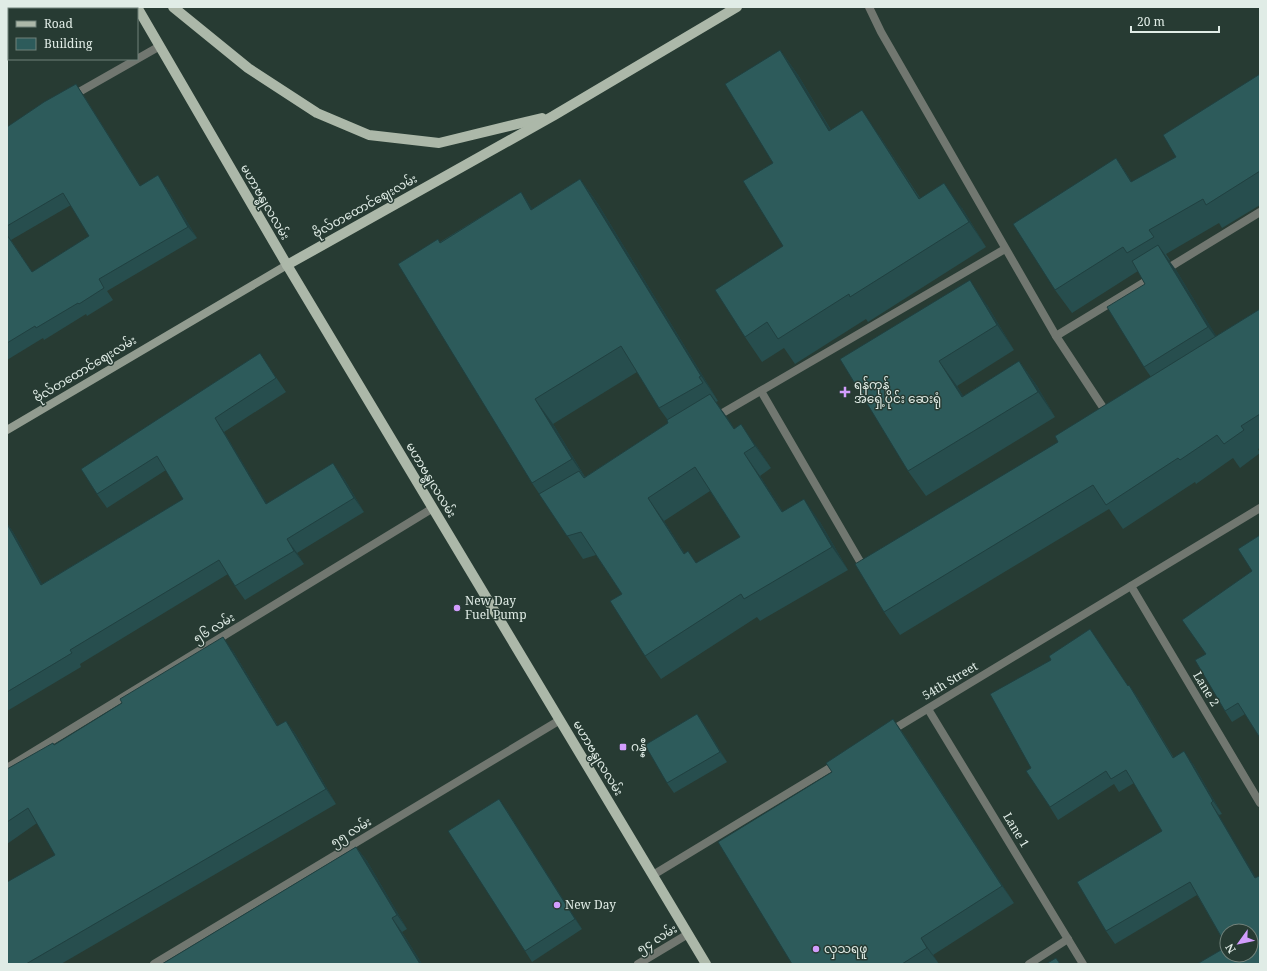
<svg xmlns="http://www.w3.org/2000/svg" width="1267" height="971" font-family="'Noto Serif','Noto Sans Myanmar',serif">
  <rect width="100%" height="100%" fill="#273b33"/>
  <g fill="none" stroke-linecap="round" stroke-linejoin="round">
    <!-- lane -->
    <g stroke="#717770" stroke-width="8">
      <polyline points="869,7 881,32 1056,336 1108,415"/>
      <polyline points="1165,270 1260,212"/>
      <polyline points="1056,336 1153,277"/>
      <polyline points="761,391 865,570"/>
      <polyline points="714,418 1005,249"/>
    </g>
    <!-- street -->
    <g stroke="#717770" stroke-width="8">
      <polyline points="72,96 160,46"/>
      <polyline points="1131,586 1260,803"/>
      <polyline points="928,709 1083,964"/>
      <polyline points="889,732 1260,508"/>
      <polyline points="7,768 433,508"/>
      <polyline points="653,875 838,763"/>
      <polyline points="154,964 560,720"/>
      <polyline points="638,964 688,934"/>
      <polyline points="1029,964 1068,939"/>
    </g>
    <!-- secondary -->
    <polyline stroke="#929c90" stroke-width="8" points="7,430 287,265"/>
    <!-- primary -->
    <g stroke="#acb8a9" stroke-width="10">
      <polyline points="137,7 287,265 706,964"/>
      <polyline points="173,7 248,68 317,113 369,135 439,143 542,118"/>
      <polyline points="287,265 553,116 737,7"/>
    </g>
  </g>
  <!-- wall -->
  <g fill="#274e4e" fill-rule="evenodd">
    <polygon points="780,50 798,75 831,130 879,135 920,198 962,208 986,247 868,322 866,319 795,364 784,348 762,362 745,337 783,246 773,163"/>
    <polygon points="1260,74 1260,205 1222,228 1219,223 1166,254 1170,260 1169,261 1176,270 1216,336 1260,309 1260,448 1258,449 1260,453 1240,468 1233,458 1196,484 1195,482 1123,529 1109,509 900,635 884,612 1058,442 1151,377 1144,367 1145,284 1138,271 1072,313 1055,290 1116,158 1132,182 1176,157"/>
    <path d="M76,84L84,96L140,185L166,187L197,238L107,291L113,300L87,316L86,314L44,340L43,338L7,360V127ZM71,205L89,236L32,272L11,240Z"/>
    <path d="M580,179L598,204L718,401L716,402L734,429L757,447L771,468L760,476L783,512L820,522L848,570L760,621L757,617L661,679L645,656L622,594L596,555L583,559L532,483L440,242L521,192L532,209ZM637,372L659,408L667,419L668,423L585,477L553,424ZM710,491L740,537L697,563L685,554L664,521Z"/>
    <polygon points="987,305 1014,350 957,386 963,396 1019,361 1037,386 1055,417 926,496 908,471 840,359"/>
    <polygon points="269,367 286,392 224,432 267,504 343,477 364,512 297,553 304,564 245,600 235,586 228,574 80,664 81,667 7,711 7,523 13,532 42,584 183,499 166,470 107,508 97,494"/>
    <polygon points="1260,535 1245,714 1232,722 1225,711 1206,654 1252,571"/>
    <polygon points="1090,629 1128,686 1129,685 1138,698 1174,758 1193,764 1222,814 1219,815 1260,964 1221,950 1226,945 1197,895 1115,944 1106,931 1162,831 1134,783 1119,792 1114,784 1058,820 1050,807 1031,768 1051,660"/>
    <polygon points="233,651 278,726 286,721 296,735 336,804 61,964 7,964 55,855 37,823 7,844 7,772 54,744"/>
    <polygon points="697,714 704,724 727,762 674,793 667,783"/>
    <polygon points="893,719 905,736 1014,903 933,955 939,964 792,964 832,772"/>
    <polygon points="506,809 582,929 532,962 525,951"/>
    <polygon points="356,847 367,861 407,929 402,932 422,964 162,964"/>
  </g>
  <!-- shaded-wall -->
  <g fill="#204040">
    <polygon points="780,50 798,75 846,156 829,131"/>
    <polygon points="76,84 84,96 148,198 140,186"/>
    <polygon points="862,110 879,135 936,224 919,199"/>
    <polygon points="1116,158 1132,182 1131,182"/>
    <polygon points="158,175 166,187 197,238 188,227"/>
    <polygon points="580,179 598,204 718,401 701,376"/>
    <polygon points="944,183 962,208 986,247 969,222"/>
    <polygon points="521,192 538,217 531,210"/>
    <polygon points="1158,245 1176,270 1226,352 1208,327"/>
    <polygon points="970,280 987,305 1014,350 997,325"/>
    <polygon points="939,361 957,386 979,422 962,397"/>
    <polygon points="1019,361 1037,386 1055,417 1038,392"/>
    <polygon points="710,394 727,417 750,452 734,429"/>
    <polygon points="535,399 553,424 589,484 572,459"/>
    <polygon points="215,418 224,432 276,518 266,504"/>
    <polygon points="741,424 757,447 771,468 755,446"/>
    <polygon points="744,453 760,476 798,535 782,512"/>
    <polygon points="333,463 343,477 364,512 354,498"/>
    <polygon points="648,498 664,521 700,577 684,554"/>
    <polygon points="804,499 820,522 848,570 832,547"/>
    <polygon points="7,523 13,532 50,598 41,585 7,524"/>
    <polygon points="287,539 297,553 304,564 294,551"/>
    <polygon points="1090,629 1099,641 1136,699 1128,686"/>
    <polygon points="223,637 233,651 287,741 277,726"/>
    <polygon points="1129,685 1138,698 1181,771 1173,758"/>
    <polygon points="697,714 704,724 727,762 720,752"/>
    <polygon points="893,719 905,736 1014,903 1002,886"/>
    <polygon points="286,721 296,735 336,804 326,789"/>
    <polygon points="1184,751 1193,764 1222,814 1213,801"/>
    <polygon points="499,799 506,809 582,929 575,919"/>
    <polygon points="1211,803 1219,815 1260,884 1255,878"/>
    <polygon points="356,847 367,861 407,929 397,915"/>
    <polygon points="392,918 402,932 422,964 420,964"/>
    <polygon points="921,938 933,955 939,964 927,948"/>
  </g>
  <!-- building -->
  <g fill="#2d5b5b" stroke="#204040" fill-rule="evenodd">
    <polygon points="780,50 829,131 862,110 919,199 944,183 969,222 850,297 849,294 778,339 767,322 745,337 715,290 783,246 743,181 773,163 725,84"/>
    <polygon points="1260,74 1260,171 1206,205 1203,199 1149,230 1154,237 1127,253 1123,247 1055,290 1013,224 1116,158 1131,182 1176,157 1163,135"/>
    <polygon points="76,84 140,186 158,175 188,227 99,279 104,288 79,304 78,303 36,328 35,326 7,343 7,235 32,272 89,236 63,193 7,226 7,127 44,102"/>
    <polygon points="580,179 701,376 699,377 703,383 659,408 621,346 535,399 572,459 532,483 398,264 438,239 440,243 521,192 531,210"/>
    <polygon points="1158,245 1208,327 1144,367 1107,307 1145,284 1132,261"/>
    <polygon points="970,280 997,325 939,361 962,397 1019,361 1038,392 908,471 840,359"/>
    <polygon points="1260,309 1260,414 1241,426 1244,430 1224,444 1217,435 1180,460 1178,458 1106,505 1093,485 884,612 855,564 1058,442 1055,436"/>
    <polygon points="260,353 276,378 215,418 266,504 333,463 354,498 287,539 294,551 235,586 219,560 70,650 72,653 7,692 7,524 41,585 183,499 157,456 97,494 81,469"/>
    <path d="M710,394L734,429L741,424L755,446L744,453L782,512L804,499L832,547L744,599L741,594L645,656L610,601L622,594L581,532L567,536L539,494L579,471L584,478L668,423L667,420ZM695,467L740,537L696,563L688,551L684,554L648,498Z"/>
    <polygon points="1260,535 1260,738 1238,703 1225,711 1195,660 1206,654 1182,620 1252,571 1238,549"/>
    <path d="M1090,629L1128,686L1129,685L1173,758L1184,751L1213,801L1211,803L1255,878L1259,876L1260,879V964H1197L1221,950V949L1226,945L1190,882L1106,931L1077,882L1162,831L1126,770L1111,779L1106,771L1050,807L1026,771L1031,768L990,694L1051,660L1049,656ZM1227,931H1251V955H1227Z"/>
    <polygon points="223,637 277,726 286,721 326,789 26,964 7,964 7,882 55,855 28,808 7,822 7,769 53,743 54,745 122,703 120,699"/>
    <polygon points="697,714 720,752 667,783 645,745"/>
    <polygon points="893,719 1002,886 921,938 927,948 902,964 792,964 718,842 832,772 826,763"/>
    <polygon points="499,799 575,919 525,951 448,831"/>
    <polygon points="356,847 397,915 392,918 420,964 162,964"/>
    <polygon points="1056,958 1060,964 1046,964"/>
  </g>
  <!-- markers -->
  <g fill="#d29dfd" stroke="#273b33" stroke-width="1.5">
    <path d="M843 386h4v4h4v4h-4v4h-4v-4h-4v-4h4z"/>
    <circle cx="457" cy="608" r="4"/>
    <rect x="619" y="743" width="8" height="8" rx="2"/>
    <circle cx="557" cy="905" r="4"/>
    <circle cx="816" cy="949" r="4"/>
  </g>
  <g text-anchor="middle" stroke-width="3" stroke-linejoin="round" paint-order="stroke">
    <!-- street labels -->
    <g font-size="12" fill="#e0ece6" stroke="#273b33">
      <text transform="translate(265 202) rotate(60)" y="4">မဟာဗန္ဓုလလမ်း</text>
      <text transform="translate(365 206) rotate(-29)" y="4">ဗိုလ်တထောင်ဈေးလမ်း</text>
      <text transform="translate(85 369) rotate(-31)" y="4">ဗိုလ်တထောင်ဈေးလမ်း</text>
      <text transform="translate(431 480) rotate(59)" y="4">မဟာဗန္ဓုလလမ်း</text>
      <text transform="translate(214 628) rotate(-31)" y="4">၅၆ လမ်း</text>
      <text transform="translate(950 681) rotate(-31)" y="4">54th Street</text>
      <text transform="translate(1206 689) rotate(59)" y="4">Lane 2</text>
      <text transform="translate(598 758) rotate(59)" y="4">မဟာဗန္ဓုလလမ်း</text>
      <text transform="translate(1016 830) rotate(59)" y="4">Lane 1</text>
      <text transform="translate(351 832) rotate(-31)" y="4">၅၅ လမ်း</text>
      <text transform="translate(657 939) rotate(-31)" y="4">၅၄ လမ်း</text>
    </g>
    <!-- poi labels -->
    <g font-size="12" fill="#e0ece6" stroke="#273b33" text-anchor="start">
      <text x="854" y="389">ရန်ကုန်<tspan x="854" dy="14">အရှေ့ပိုင်း ဆေးရုံ</tspan></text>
      <text x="465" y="605">New Day<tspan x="465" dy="14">Fuel Pump</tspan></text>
      <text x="631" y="751">ဂန္နီ</text>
      <text x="565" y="909">New Day</text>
      <text x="824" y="953">လှသရဖူ</text>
    </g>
  </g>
  <!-- border -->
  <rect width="1267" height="971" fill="none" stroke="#e0ece6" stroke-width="16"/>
  <!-- legend -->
  <rect x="8" y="8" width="130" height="52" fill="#273b33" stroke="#71827b"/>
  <rect x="16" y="21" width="20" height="6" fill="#acb8a9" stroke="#71827b"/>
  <text x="44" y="28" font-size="12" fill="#e0ece6">Road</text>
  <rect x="16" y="38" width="20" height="12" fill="#2d5b5b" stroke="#71827b"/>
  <text x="44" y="48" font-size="12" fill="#e0ece6">Building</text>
  <!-- north arrow -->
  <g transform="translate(1239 943) rotate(237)"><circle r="19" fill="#273b33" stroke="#71827b"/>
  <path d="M0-3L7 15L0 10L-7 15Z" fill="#d29dfd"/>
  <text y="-6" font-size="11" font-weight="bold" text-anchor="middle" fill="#e0ece6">N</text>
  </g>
  <!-- scale -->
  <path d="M1131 26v6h88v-6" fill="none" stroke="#e0ece6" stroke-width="2"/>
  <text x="1137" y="26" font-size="12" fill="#e0ece6" stroke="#273b33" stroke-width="3" paint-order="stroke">20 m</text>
</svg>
